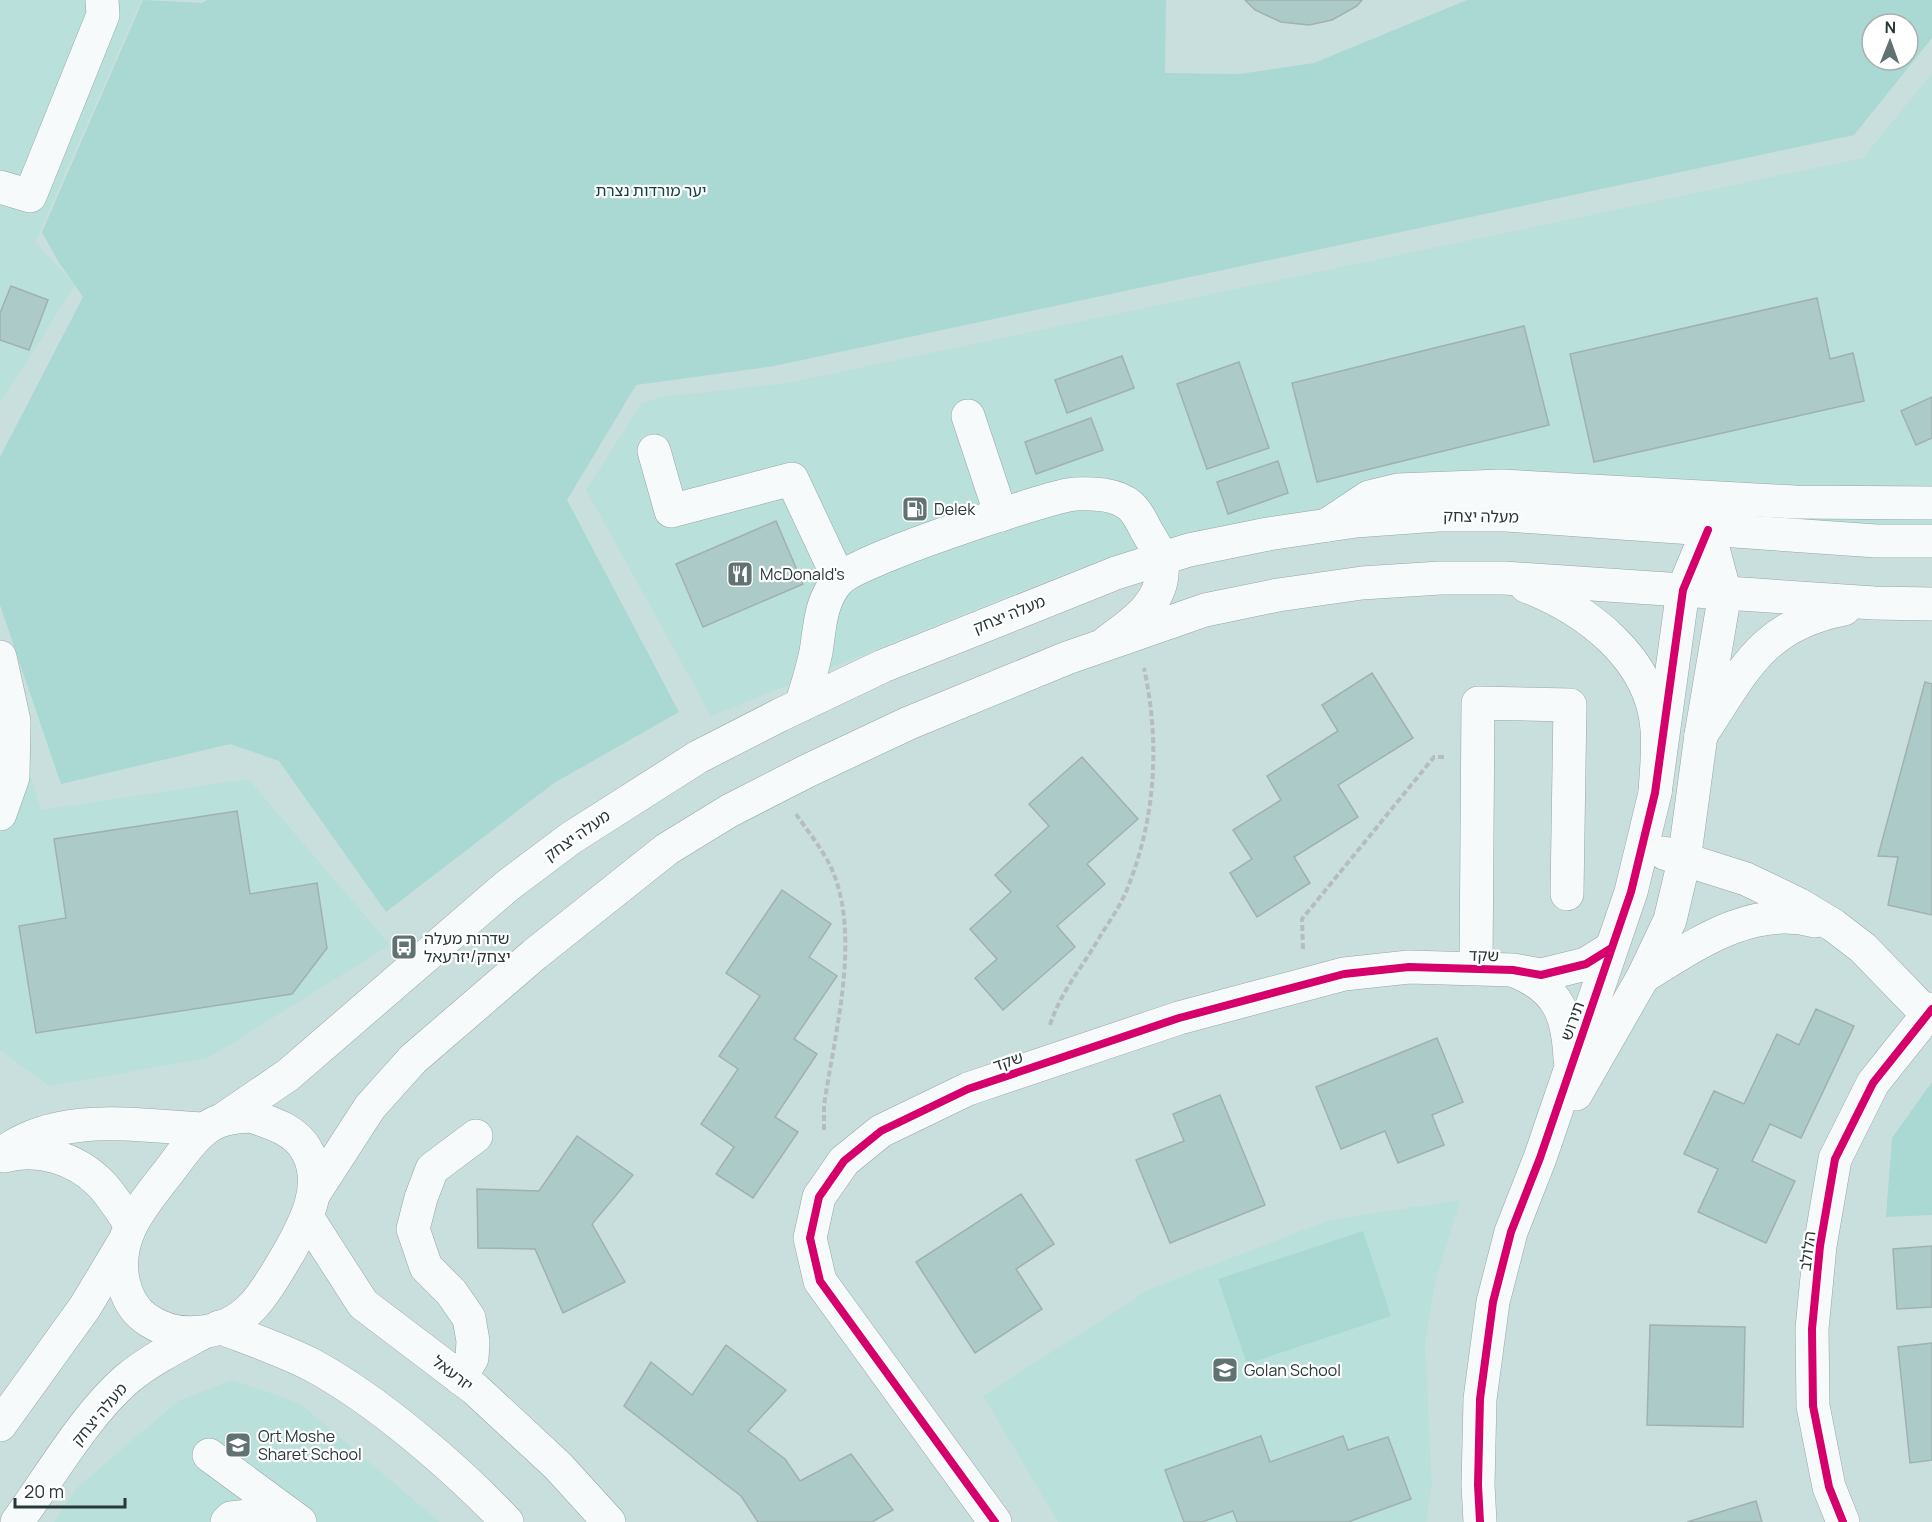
<svg xmlns="http://www.w3.org/2000/svg" width="1932" height="1522" font-family="Manrope,'Noto Sans Hebrew',sans-serif">
  <rect width="100%" height="100%" fill="#c9dfdd"/>
  <!-- built -->
  <g fill="#b9e0db">
    <polygon points="0,0 141,0 35,242 75,285 0,403"/>
    <polygon points="1932,73 1932,532 1206,531 1071,571 711,716 586,490 642,403 661,397 787,383 1863,158"/>
    <polygon points="0,673 41,810 248,779 390,945 208,1058 49,1086 0,1050"/>
    <polygon points="1460,1200 1435,1283 1425,1344 1432,1486 1426,1522 1058,1522 983,1396 1150,1289 1330,1220"/>
    <polygon points="232,1380 299,1403 440,1522 54,1522 78,1487 178,1401"/>
  </g>
  <!-- green -->
  <g fill="#aad8d3" fill-rule="evenodd">
    <path d="M143,0L202,3L207,0H1166L1165,73L1239,74L1314,63L1467,0H1932V38L1854,135L774,366L636,385L567,500L679,712L554,783L386,912L279,761L230,744L61,784L0,605V457L83,297L58,261L42,232ZM1872,24H1908V60H1872Z"/>
    <polygon points="1932,1082 1932,1215 1886,1217 1892,1138"/>
    <polygon points="1363,1231 1391,1316 1247,1364 1218,1279"/>
  </g>
  <!-- building -->
  <g fill="#accbc8" stroke="#a0b1af" stroke-width="1.5">
    <polygon points="1245,0 1362,0 1357,6 1332,20 1309,25 1281,22 1255,10"/>
    <polygon points="11,286 48,300 29,350 0,340 0,313"/>
    <polygon points="1817,298 1830,359 1853,353 1864,401 1594,462 1570,354"/>
    <polygon points="1524,326 1549,425 1317,482 1292,383"/>
    <polygon points="1122,356 1134,388 1067,413 1055,380"/>
    <polygon points="1239,362 1269,448 1207,469 1177,384"/>
    <polygon points="1932,397 1932,438 1916,445 1901,411"/>
    <polygon points="1091,418 1103,450 1036,474 1025,442"/>
    <polygon points="1278,461 1288,493 1228,514 1217,482"/>
    <polygon points="776,521 803,584 703,627 676,564"/>
    <polygon points="1372,673 1413,738 1338,785 1358,817 1294,857 1310,883 1257,917 1230,873 1252,859 1233,830 1281,800 1267,776 1338,731 1322,705"/>
    <polygon points="1925,682 1932,684 1932,915 1888,905 1898,857 1878,856"/>
    <polygon points="1082,757 1138,819 1087,864 1105,884 1057,926 1075,947 1003,1010 975,978 997,959 970,929 1011,892 995,875 1049,826 1029,804"/>
    <polygon points="237,811 250,894 317,883 327,948 292,994 36,1033 19,926 66,918 54,839"/>
    <polygon points="782,890 831,924 809,957 837,976 794,1039 817,1054 775,1117 798,1132 753,1198 716,1174 734,1147 701,1124 738,1069 719,1056 760,996 726,973"/>
    <polygon points="1816,1009 1854,1026 1801,1138 1770,1124 1752,1161 1795,1181 1766,1243 1698,1212 1718,1169 1684,1154 1714,1091 1744,1104 1777,1034 1799,1045"/>
    <polygon points="1437,1038 1463,1102 1432,1115 1444,1145 1398,1163 1385,1131 1341,1149 1316,1087"/>
    <polygon points="1220,1095 1265,1205 1170,1243 1136,1160 1184,1141 1173,1114"/>
    <polygon points="577,1136 633,1175 592,1224 625,1282 563,1313 535,1249 478,1248 477,1189 539,1191"/>
    <polygon points="1021,1194 1054,1244 1016,1269 1042,1309 975,1353 916,1262"/>
    <polygon points="1932,1246 1932,1307 1897,1309 1893,1249"/>
    <polygon points="1650,1325 1745,1327 1743,1427 1647,1425"/>
    <polygon points="1932,1343 1932,1460 1910,1463 1898,1347"/>
    <polygon points="726,1345 786,1390 748,1431 785,1459 800,1481 851,1454 893,1510 872,1522 758,1522 741,1496 624,1406 651,1362 692,1395"/>
    <polygon points="1261,1436 1270,1462 1343,1436 1348,1450 1388,1437 1411,1499 1348,1522 1237,1522 1233,1511 1202,1522 1184,1522 1165,1470"/>
    <polygon points="1756,1501 1762,1522 1687,1522"/>
  </g>
  <g fill="none" stroke-linecap="round" stroke-linejoin="round">
    <defs>
      <g id="minor">
        <polyline points="0,187 30,196 103,15 102,0"/>
        <polyline points="968,416 1001,515"/>
        <polyline points="654,451 671,511 792,479 839,579"/>
        <polyline points="1327,525 1369,497 1398,490 1501,486 1795,502 1932,503"/>
        <polyline points="0,657 14,721 13,777 0,814"/>
        <path d="M801,705C807,687 812,671 816,652C820,627 820,600 839,580C857,560 1034,502 1068,495C1079,493 1094,494 1104,495C1129,499 1136,509 1146,530C1151,539 1159,550 1161,559C1169,598 1135,622 1108,641"/>
        <polyline points="1664,853 1746,879 1798,904 1833,925 1863,948 1927,1014"/>
        <polyline points="1476,968 1478,703 1570,705 1567,894"/>
        <path d="M1517,972C1559,989 1568,1016 1570,1059"/>
        <path d="M1643,977C1695,945 1751,904 1815,921"/>
        <polyline points="1576,1094 1643,977 1670,920 1684,861 1701,735 1725,593 1708,530"/>
        <path d="M0,1155C58,1110 136,1126 205,1129"/>
        <path d="M4,1156C38,1147 75,1158 100,1183C112,1195 121,1211 131,1225"/>
        <polyline points="307,1217 363,1304 475,1389 558,1466 609,1522"/>
        <path d="M219,1327C250,1339 283,1350 312,1365C377,1400 456,1468 507,1522"/>
        <polyline points="460,1378 472,1358 473,1341 469,1318 451,1292 426,1267 413,1229 421,1198 432,1169 476,1136"/>
        <polyline points="209,1455 300,1522"/>
        <polyline points="227,1522 231,1518 284,1512"/>
        <polyline points="995,1522 820,1281 810,1238 819,1197 844,1161 881,1131 968,1089 1179,1018 1344,974 1409,967 1513,970 1541,975 1586,964 1610,949"/>
        <polyline points="1480,1522 1478,1485 1480,1399 1493,1302 1511,1232 1540,1158 1631,892 1655,793 1683,590 1708,530"/>
        <polyline points="1843,1522 1829,1487 1813,1406 1812,1329 1820,1246 1835,1159 1873,1083 1932,1009"/>
      </g>
      <g id="major">
        <path d="M1526,586C1586,609 1652,658 1657,729C1659,750 1656,772 1655,793"/>
        <path d="M1701,735C1744,671 1761,625 1844,609"/>
        <path d="M251,1116C272,1123 296,1130 307,1151C326,1185 305,1224 288,1254C277,1272 267,1291 253,1306C224,1336 178,1342 145,1318C133,1309 126,1295 123,1280C115,1237 141,1207 166,1175C178,1160 189,1142 204,1130C218,1118 234,1117 251,1116Z"/>
        <polyline points="225,1118 288,1075 507,886 571,838 698,757 780,715 883,666 1116,573 1189,550 1268,534 1356,521 1438,515 1507,515 1876,541 1932,541"/>
        <polyline points="315,1192 370,1107 413,1059 535,954 667,849 729,811 807,771 909,723 1067,658 1205,610 1278,595 1362,583 1440,578 1504,578 1874,603 1932,604"/>
        <polyline points="0,1425 85,1307 124,1242"/>
        <path d="M17,1522C49,1478 86,1414 127,1379C150,1360 176,1347 202,1333"/>
      </g>
    </defs>
    <!-- minor casing -->
    <use href="#minor" stroke="#95a6a4" stroke-width="34"/>
    <!-- major casing -->
    <use href="#major" stroke="#95a6a4" stroke-width="34"/>
    <!-- path -->
    <g stroke="#b6bebd" stroke-width="4" stroke-dasharray="6 3" stroke-linecap="butt">
      <path d="M796,814C808,832 825,852 833,872C861,940 834,1035 824,1106V1131"/>
      <polyline points="1303,949 1302,919 1434,757 1444,757"/>
      <path d="M1050,1025C1061,991 1082,968 1099,938C1109,922 1121,905 1128,887C1156,816 1160,742 1144,668"/>
    </g>
    <!-- minor -->
    <use href="#minor" stroke="#f7fafa" stroke-width="33"/>
    <!-- major -->
    <use href="#major" stroke="#f7fafa" stroke-width="33"/>
    <defs>
      <g id="cycleway">
        <polyline points="995,1522 820,1281 810,1238 819,1197 844,1161 881,1131 968,1089 1179,1018 1344,974 1409,967 1513,970 1541,975 1586,964 1610,949"/>
        <polyline points="1480,1522 1478,1485 1480,1399 1493,1302 1511,1232 1540,1158 1631,892 1655,793 1683,590 1708,530"/>
        <polyline points="1843,1522 1829,1487 1813,1406 1812,1329 1820,1246 1835,1159 1873,1083 1932,1009"/>
      </g>
    </defs>
    <!-- cycleway casing -->
    <use href="#cycleway" stroke="#fff" stroke-width="11"/>
    <!-- cycleway -->
    <use href="#cycleway" stroke="#d6006c" stroke-width="8"/>
  </g>
  <!-- icons -->
  <defs>
    <symbol id="fuel-square" viewBox="-11 -11 22 22"><rect x="-9" y="-9" width="18" height="18" rx="4" fill="#607271" stroke="#fff"/><path d="M-5.5-6h7V0h2V4h1.3V-2.5L3-4.5l.8-.8L6-3V5H2.5V1h-1V6h-7ZM-4.2-4.7v3.2H.2V-4.7Z" fill="#fff"/></symbol>
    <symbol id="restaurant-square" viewBox="-11 -11 22 22"><rect x="-9" y="-9" width="18" height="18" rx="4" fill="#607271" stroke="#fff"/><path d="M-5-6h1v4h1v-4h1v4h1v-4h1v5L-1.5 .5V6h-2V.5L-5-1ZM5-6V6H3V1.5H1.5Q1.5-4 5-6Z" fill="#fff"/></symbol>
    <symbol id="bus-square" viewBox="-11 -11 22 22"><rect x="-9" y="-9" width="18" height="18" rx="4" fill="#607271" stroke="#fff"/><path d="M-5-6H5V4H4V6H2V4H-2V6H-4V4H-5ZM-3.5-4V0h7V-4ZM-3.5 1.2v1.5H-2V1.2ZM2 1.2v1.5H3.5V1.2Z" fill="#fff"/></symbol>
    <symbol id="school-square" viewBox="-11 -11 22 22"><rect x="-9" y="-9" width="18" height="18" rx="4" fill="#607271" stroke="#fff"/><path d="M0-5L7-2L0 1L-7-2ZM-4 1L0 2.5L4 1V4Q0 6-4 4Z" fill="#fff"/></symbol>
  </defs>
  <g fill-rule="evenodd">
    <use href="#fuel-square" x="900" y="494" width="30" height="30"/>
    <use href="#restaurant-square" x="725" y="559" width="30" height="30"/>
    <use href="#bus-square" x="389" y="932" width="30" height="30"/>
    <use href="#school-square" x="1210" y="1355" width="30" height="30"/>
    <use href="#school-square" x="223" y="1430" width="30" height="30"/>
  </g>
  <g text-anchor="middle" stroke-width="4.5" stroke-linejoin="round" paint-order="stroke">
    <!-- park labels -->
    <g font-size="16" fill="#10423e" stroke="#fff">
      <text x="651" y="196">יער מורדות נצרת</text>
    </g>
    <!-- poi labels -->
    <g font-size="16" fill="#283837" stroke="#fff" text-anchor="start">
      <text x="934" y="515">Delek</text>
      <text x="760" y="580">McDonald's</text>
      <text x="424" y="944">שדרות מעלה<tspan x="424" dy="18">יצחק/יזרעאל</tspan></text>
      <text x="1244" y="1376">Golan School</text>
      <text x="258" y="1442">Ort Moshe<tspan x="258" dy="18">Sharet School</tspan></text>
    </g>
    <!-- street labels -->
    <g font-size="16" fill="#283837" stroke="#fff">
      <text transform="translate(1481 516) rotate(1)" y="6">מעלה יצחק</text>
      <text transform="translate(1009 614) rotate(-22)" y="6">מעלה יצחק</text>
      <text transform="translate(577 835) rotate(-35)" y="6">מעלה יצחק</text>
      <text transform="translate(1484 955) rotate(2)" y="6">שקד</text>
      <text transform="translate(1572 1021) rotate(-70)" y="6">תירוש</text>
      <text transform="translate(1008 1061) rotate(-19)" y="6">שקד</text>
      <text transform="translate(1807 1251) rotate(-83)" y="6">הלולב</text>
      <text transform="translate(453 1373) rotate(38)" y="6">יזרעאל</text>
      <text transform="translate(99 1414) rotate(-50)" y="6">מעלה יצחק</text>
    </g>
  </g>
  <!-- north arrow -->
  <g transform="translate(1890 42) rotate(1)"><circle r="28" fill="#ffffff" stroke="#a9afaf" stroke-width="1.5"/>
  <path d="M0-4.5L10 22L0 15L-10 22Z" fill="#607271"/>
  <text y="-9" font-size="16" font-weight="bold" text-anchor="middle" fill="#283837">N</text>
  </g>
  <!-- scale -->
  <path d="M15 1498v9h110v-9" fill="none" stroke="#283837" stroke-width="3"/>
  <text x="24" y="1498" font-size="18" fill="#283837" stroke="#ffffff" stroke-width="4.5" paint-order="stroke">20 m</text>
</svg>
